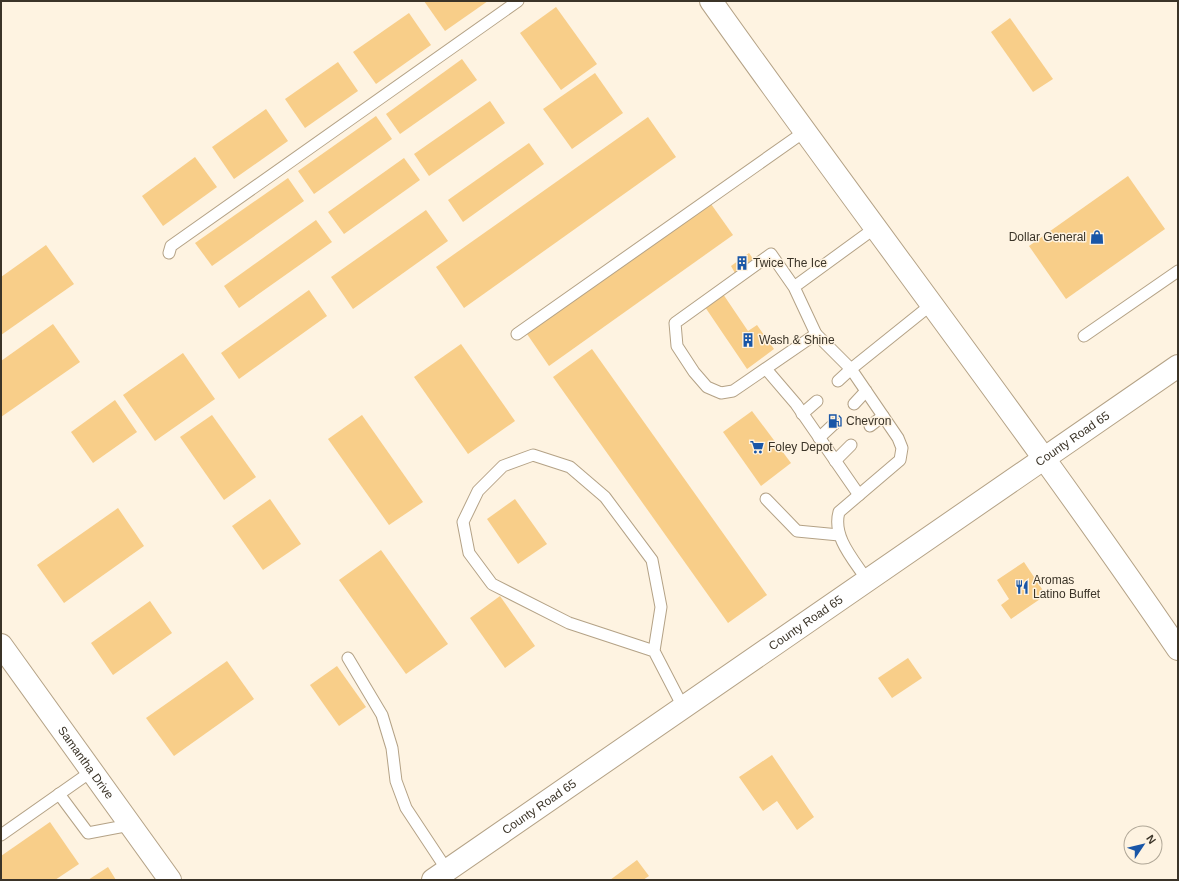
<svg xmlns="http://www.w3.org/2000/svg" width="1179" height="881" font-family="Helvetica,sans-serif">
  <rect width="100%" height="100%" fill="#fef3e1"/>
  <!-- building -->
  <g fill="#f8ce89">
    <polygon points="424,1 488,1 445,31"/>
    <polygon points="556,7 597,64 561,90 520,33"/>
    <polygon points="409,13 431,45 376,84 353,52"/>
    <polygon points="1010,18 1053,79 1033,92 991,32"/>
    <polygon points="462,59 477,80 400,134 386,114"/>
    <polygon points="338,62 358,91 305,128 285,99"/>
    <polygon points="595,73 623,113 572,149 543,109"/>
    <polygon points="490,101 505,123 429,176 414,154"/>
    <polygon points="266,109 288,141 234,179 212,147"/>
    <polygon points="376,116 392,139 314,194 298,171"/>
    <polygon points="648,117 676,157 464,308 436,267"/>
    <polygon points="529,143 544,164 463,222 448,200"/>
    <polygon points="195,157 217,187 163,226 142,196"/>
    <polygon points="404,158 420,180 344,234 328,212"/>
    <polygon points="1128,176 1165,229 1066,299 1029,246"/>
    <polygon points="288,178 304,201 212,266 195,243"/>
    <polygon points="711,204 733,235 549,366 527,334"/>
    <polygon points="426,210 448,241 353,309 331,277"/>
    <polygon points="316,220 332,242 239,308 224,286"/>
    <polygon points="46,245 74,284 1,335 1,277"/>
    <polygon points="749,253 753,259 735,273 731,266"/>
    <polygon points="309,290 327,316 239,379 221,353"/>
    <polygon points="723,294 748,331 757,325 774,349 747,369 705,307"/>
    <polygon points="53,324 80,362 1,417 1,361"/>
    <polygon points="461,344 515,421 468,454 414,377"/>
    <polygon points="592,349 767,595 728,623 553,377"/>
    <polygon points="183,353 215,399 155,441 123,395"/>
    <polygon points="115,400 137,432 93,463 71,432"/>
    <polygon points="752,411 791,463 761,486 723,432"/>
    <polygon points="212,415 256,477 224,500 180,437"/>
    <polygon points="362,415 423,502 389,525 328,439"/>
    <polygon points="270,499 301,544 263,570 232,526"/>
    <polygon points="515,499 547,544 518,564 487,519"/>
    <polygon points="118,508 144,546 64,603 37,565"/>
    <polygon points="381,550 448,644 406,674 339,580"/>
    <polygon points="1024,562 1046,595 1011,619 1001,605 1009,599 997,580"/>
    <polygon points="500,596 535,646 505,668 470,618"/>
    <polygon points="150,601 172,633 113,675 91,643"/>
    <polygon points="908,658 922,678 892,698 878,678"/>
    <polygon points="227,661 254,699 174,756 146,718"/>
    <polygon points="337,666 366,707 339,726 310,685"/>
    <polygon points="772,755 814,817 797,830 777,801 763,811 739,777"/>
    <polygon points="50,822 79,864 55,880 1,880 1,856"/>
    <polygon points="637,860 649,876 643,880 610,880"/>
    <polygon points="108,867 116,880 88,880"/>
  </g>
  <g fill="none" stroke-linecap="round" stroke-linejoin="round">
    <defs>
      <g id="service">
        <polyline points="169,253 171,246 518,1"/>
        <polyline points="794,287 816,334 733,391 721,393 707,387 694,372 677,346 675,323 771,254 794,287 875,228"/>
        <polyline points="517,334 804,132"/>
        <polyline points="816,334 851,369 838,381"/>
        <polyline points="1084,336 1178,271"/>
        <polyline points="766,369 796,404 859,495"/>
        <polyline points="854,404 866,391"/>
        <polyline points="802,414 817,401"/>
        <polyline points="870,426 883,416"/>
        <polyline points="819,438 835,423"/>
        <polyline points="835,461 851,445"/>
        <polyline points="766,499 797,531 839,535"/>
        <path d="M867,580C854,560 832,537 839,512L900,460L902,448L898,438L851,369L932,304"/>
        <polyline points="654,651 569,623 492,584 469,553 463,522 478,491 503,466 533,455 570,467 605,497 652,560 661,607 654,651 683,707"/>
        <polyline points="348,658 382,715 392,748 396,781 406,808 447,870"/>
        <polyline points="59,794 88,833 130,825"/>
        <polyline points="1,835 92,771"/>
      </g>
      <g id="minor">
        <path id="s1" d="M1,645L170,880"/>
      </g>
      <g id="tertiary">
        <path id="s2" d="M433,880L1178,366"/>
      </g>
      <path id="primary" d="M711,1C865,218 1028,429 1178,649"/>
    </defs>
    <!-- service casing -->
    <use href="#service" stroke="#b4a286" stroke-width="13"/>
    <!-- minor casing -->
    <use href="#minor" stroke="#b4a286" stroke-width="24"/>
    <!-- tertiary casing -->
    <use href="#tertiary" stroke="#b4a286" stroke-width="24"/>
    <!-- primary casing -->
    <use href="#primary" stroke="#b4a286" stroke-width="24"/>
    <!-- service -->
    <use href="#service" stroke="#fff" stroke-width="11"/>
    <!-- minor -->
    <use href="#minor" stroke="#fff" stroke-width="22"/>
    <!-- tertiary -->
    <use href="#tertiary" stroke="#fff" stroke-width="22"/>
    <!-- primary -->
    <use href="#primary" stroke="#fff" stroke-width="22"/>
  </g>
  <!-- icons -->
  <defs>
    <symbol id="shop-bare" viewBox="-9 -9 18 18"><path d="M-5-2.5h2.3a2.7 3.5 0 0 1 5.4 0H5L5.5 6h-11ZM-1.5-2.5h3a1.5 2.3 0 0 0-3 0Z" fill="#1956a7" stroke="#fef3e1" stroke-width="2.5" paint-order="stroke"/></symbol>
    <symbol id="building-bare" viewBox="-9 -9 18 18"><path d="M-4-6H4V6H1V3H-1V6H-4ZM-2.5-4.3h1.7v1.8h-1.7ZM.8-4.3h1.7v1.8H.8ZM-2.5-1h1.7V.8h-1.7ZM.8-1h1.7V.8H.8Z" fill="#1956a7" stroke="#fef3e1" stroke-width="2.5" paint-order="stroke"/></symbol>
    <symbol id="fuel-bare" viewBox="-9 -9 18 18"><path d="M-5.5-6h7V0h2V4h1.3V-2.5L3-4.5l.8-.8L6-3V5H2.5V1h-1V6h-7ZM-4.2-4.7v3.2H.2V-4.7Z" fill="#1956a7" stroke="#fef3e1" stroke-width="2.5" paint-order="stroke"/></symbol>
    <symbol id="supermarket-bare" viewBox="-9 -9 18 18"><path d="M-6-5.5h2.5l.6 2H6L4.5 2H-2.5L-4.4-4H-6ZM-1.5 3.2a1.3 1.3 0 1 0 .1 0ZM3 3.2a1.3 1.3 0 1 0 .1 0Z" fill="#1956a7" stroke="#fef3e1" stroke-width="2.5" paint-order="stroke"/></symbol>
    <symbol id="restaurant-bare" viewBox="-9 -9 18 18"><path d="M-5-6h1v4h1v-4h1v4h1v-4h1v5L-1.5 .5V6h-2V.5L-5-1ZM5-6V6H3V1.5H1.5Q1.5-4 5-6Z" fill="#1956a7" stroke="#fef3e1" stroke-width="2.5" paint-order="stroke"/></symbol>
  </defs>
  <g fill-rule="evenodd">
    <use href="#shop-bare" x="1087" y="227" width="20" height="20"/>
    <use href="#building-bare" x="732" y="253" width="20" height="20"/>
    <use href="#building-bare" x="738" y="330" width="20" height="20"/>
    <use href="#fuel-bare" x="825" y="411" width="20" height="20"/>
    <use href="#supermarket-bare" x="747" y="437" width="20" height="20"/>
    <use href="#restaurant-bare" x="1012" y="577" width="20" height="20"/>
  </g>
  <g text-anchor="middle" stroke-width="3" stroke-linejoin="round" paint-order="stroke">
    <!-- poi labels -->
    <g font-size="12" fill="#3b3428" stroke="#fef3e1" text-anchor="start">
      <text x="1086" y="241" text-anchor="end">Dollar General</text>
      <text x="753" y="267">Twice The Ice</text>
      <text x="759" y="344">Wash &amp; Shine</text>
      <text x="846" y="425">Chevron</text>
      <text x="768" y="451">Foley Depot</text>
      <text x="1033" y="584">Aromas<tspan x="1033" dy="14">Latino Buffet</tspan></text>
    </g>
    <!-- street labels -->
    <g font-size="12" fill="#3b3428" stroke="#fef3e1">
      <text dy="4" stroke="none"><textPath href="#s2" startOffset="777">County Road 65</textPath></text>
      <text dy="4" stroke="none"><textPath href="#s2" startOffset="453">County Road 65</textPath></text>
      <text dy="4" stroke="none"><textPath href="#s1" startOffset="145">Samantha Drive</textPath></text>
      <text dy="4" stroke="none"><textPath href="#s2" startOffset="129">County Road 65</textPath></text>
    </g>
  </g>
  <!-- border -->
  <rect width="1179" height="881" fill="none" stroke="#3b3428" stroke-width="4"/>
  <!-- north arrow -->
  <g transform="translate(1143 845) rotate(55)"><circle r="19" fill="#fef3e1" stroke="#b0a797"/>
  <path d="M0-3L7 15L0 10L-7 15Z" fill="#1956a7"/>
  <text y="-6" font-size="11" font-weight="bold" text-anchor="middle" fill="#3b3428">N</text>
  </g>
</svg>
